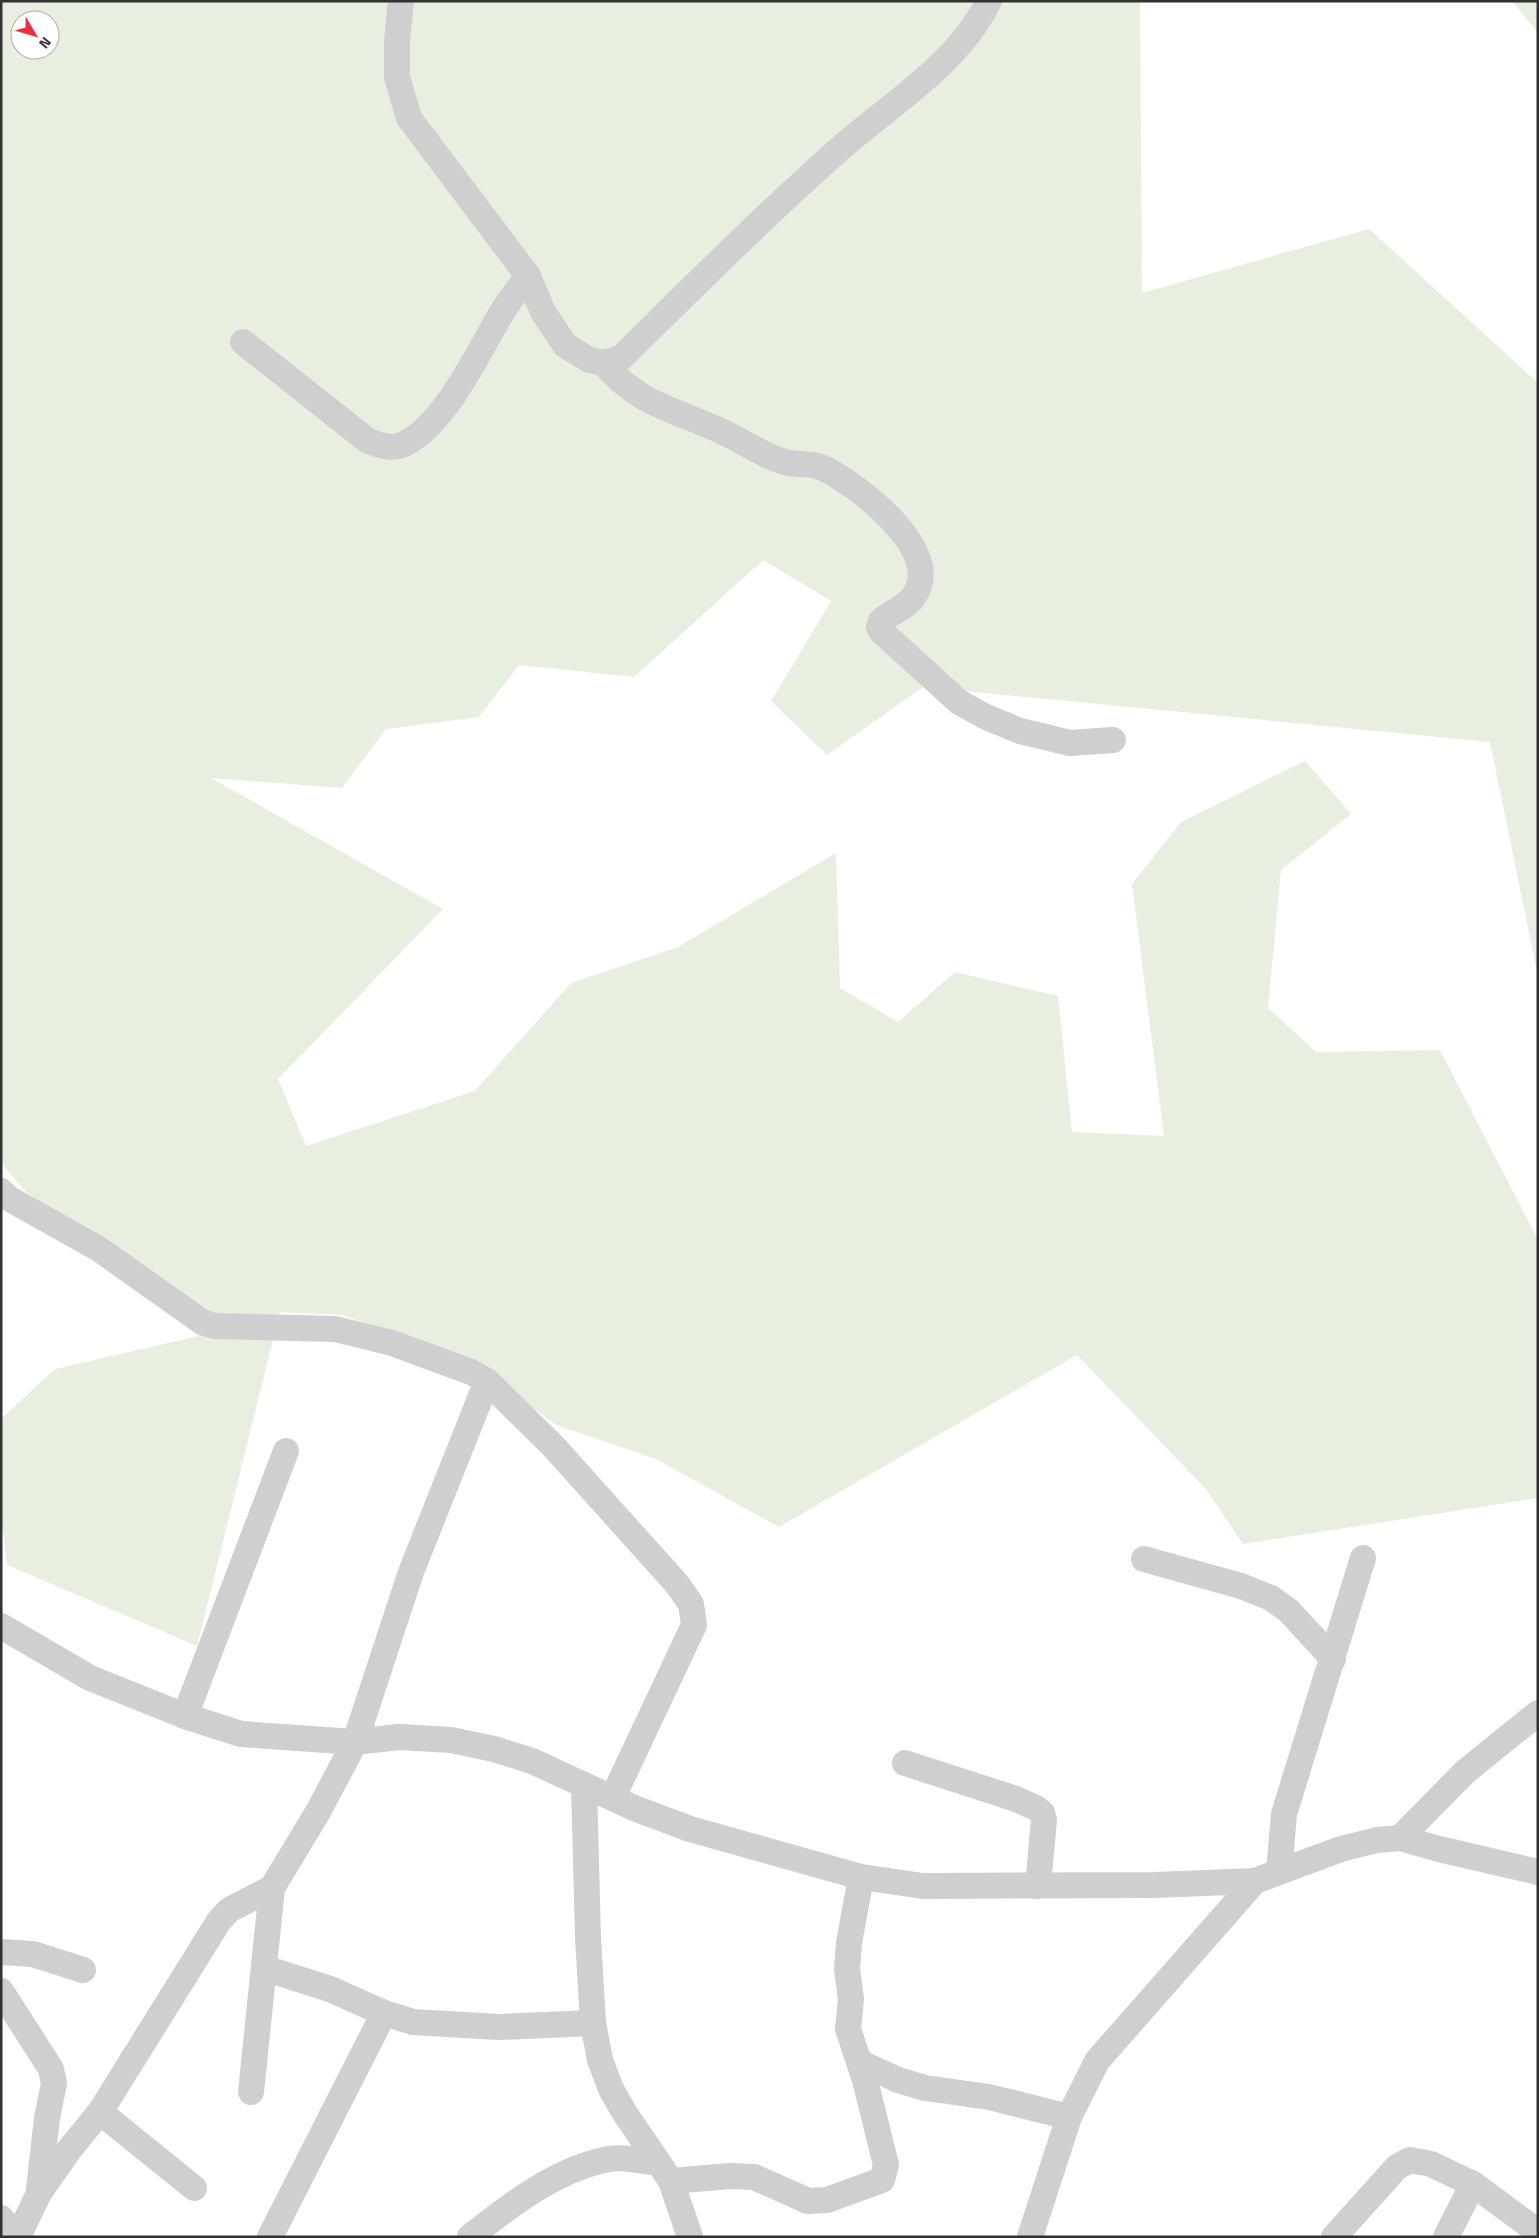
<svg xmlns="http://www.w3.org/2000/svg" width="1539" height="2238" font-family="'Titillium Web',sans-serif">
  <rect width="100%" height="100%" fill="#fff"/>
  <!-- green -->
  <g fill="#e8efe0" fill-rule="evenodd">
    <path d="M1,1H1140L1142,293L1369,229L1538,383V976L1490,742L923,687L827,755L771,701L831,601L763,560L634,677L519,665L479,717L386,729L342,788L211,778L443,909L278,1079L306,1146L475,1091L571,983L678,947L836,853L840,988L898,1022L955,972L1058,996L1072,1132L1164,1136L1132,884L1181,822L1305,761L1351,814L1281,870L1268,1008L1316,1052L1440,1050L1538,1240V1498L1243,1544L1205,1488L1077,1355L779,1527L656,1459L556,1425L480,1369L343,1315L280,1312L197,1646L7,1565L1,1515V1419L55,1369L199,1336C128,1283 57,1232 1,1163ZM20,20H50V50H20Z"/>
    <polygon points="1512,1 1538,1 1538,33"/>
  </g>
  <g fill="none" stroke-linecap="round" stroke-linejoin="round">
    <!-- minor -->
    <g stroke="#cfcfcf" stroke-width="26">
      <path d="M401,1L397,40V77L409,118L528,276L543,312L565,345L589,360L604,363L621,358C691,289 761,219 834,154C887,106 957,66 989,1"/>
      <path d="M243,342L368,441C380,445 391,450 404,444C445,425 479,351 501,314C509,301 519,288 528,276"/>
      <path d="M604,363C636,404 679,411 723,432C743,441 763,456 785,462C798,466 810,461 825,469C859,486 945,551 914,596C908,606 890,613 881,621L879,627L882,632L959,702L986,717L1020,731L1070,743L1113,740"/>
      <polyline points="1,1191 8,1198 99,1249 202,1322 215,1326 335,1329 392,1343 471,1372 487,1381 554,1447 677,1584 691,1604 694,1625 613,1797"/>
      <polyline points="1144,1559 1241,1586 1271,1598 1289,1611 1333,1659"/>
      <polyline points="1,1626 90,1678 185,1716 241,1734 355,1742 399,1737 451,1740 494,1749 532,1761 634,1808 690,1829 861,1877 923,1886 1155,1885 1255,1881 1341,1849 1377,1840 1400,1838 1439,1849 1538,1872"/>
      <polyline points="185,1716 286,1451"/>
      <polyline points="905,1763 1016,1799 1036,1808 1042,1813 1044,1820 1038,1886"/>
      <polyline points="584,1785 588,1938 593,2023 600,2060 611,2089 624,2112 671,2181 690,2237"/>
      <polyline points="1400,1838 1466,1771 1538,1713"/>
      <polyline points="1279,1872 1284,1814 1363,1558"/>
      <polyline points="1,1952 33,1954 83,1970"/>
      <polyline points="264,1968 330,1989 384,2013 413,2022 499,2027 593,2023"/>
      <polyline points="1,1991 51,2069 54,2083 47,2118 39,2189"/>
      <polyline points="859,2062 898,2080 925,2088 989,2097 1069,2117"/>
      <polyline points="251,2092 272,1888 319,1810 355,1742 411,1572 487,1381"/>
      <polyline points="100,2112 194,2188"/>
      <polyline points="671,2181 730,2176 754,2177 808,2201 827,2200 882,2180 886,2165 865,2080 848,2029 851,1999 847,1969 849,1943 861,1877"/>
      <polyline points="1,2218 17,2237"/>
      <polyline points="18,2237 39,2193 69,2150 100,2112 219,1921 229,1910 272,1888"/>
      <polyline points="270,2237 384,2013"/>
      <path d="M470,2237C509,2206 554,2171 604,2160C621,2156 640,2160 657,2163"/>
      <polyline points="1030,2237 1069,2117 1097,2061 1255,1881"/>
      <polyline points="1334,2237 1397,2167 1410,2160 1431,2164 1473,2184 1538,2232"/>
      <polyline points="1446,2237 1473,2184"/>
    </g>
  </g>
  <!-- border -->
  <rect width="1539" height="2238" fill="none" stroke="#323232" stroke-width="5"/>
  <!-- north arrow -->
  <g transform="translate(35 35) rotate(128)"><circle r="24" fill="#ffffff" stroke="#adadad"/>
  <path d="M0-4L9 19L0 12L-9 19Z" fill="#f02d3e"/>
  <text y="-8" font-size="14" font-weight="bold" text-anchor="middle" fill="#323232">N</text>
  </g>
</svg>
